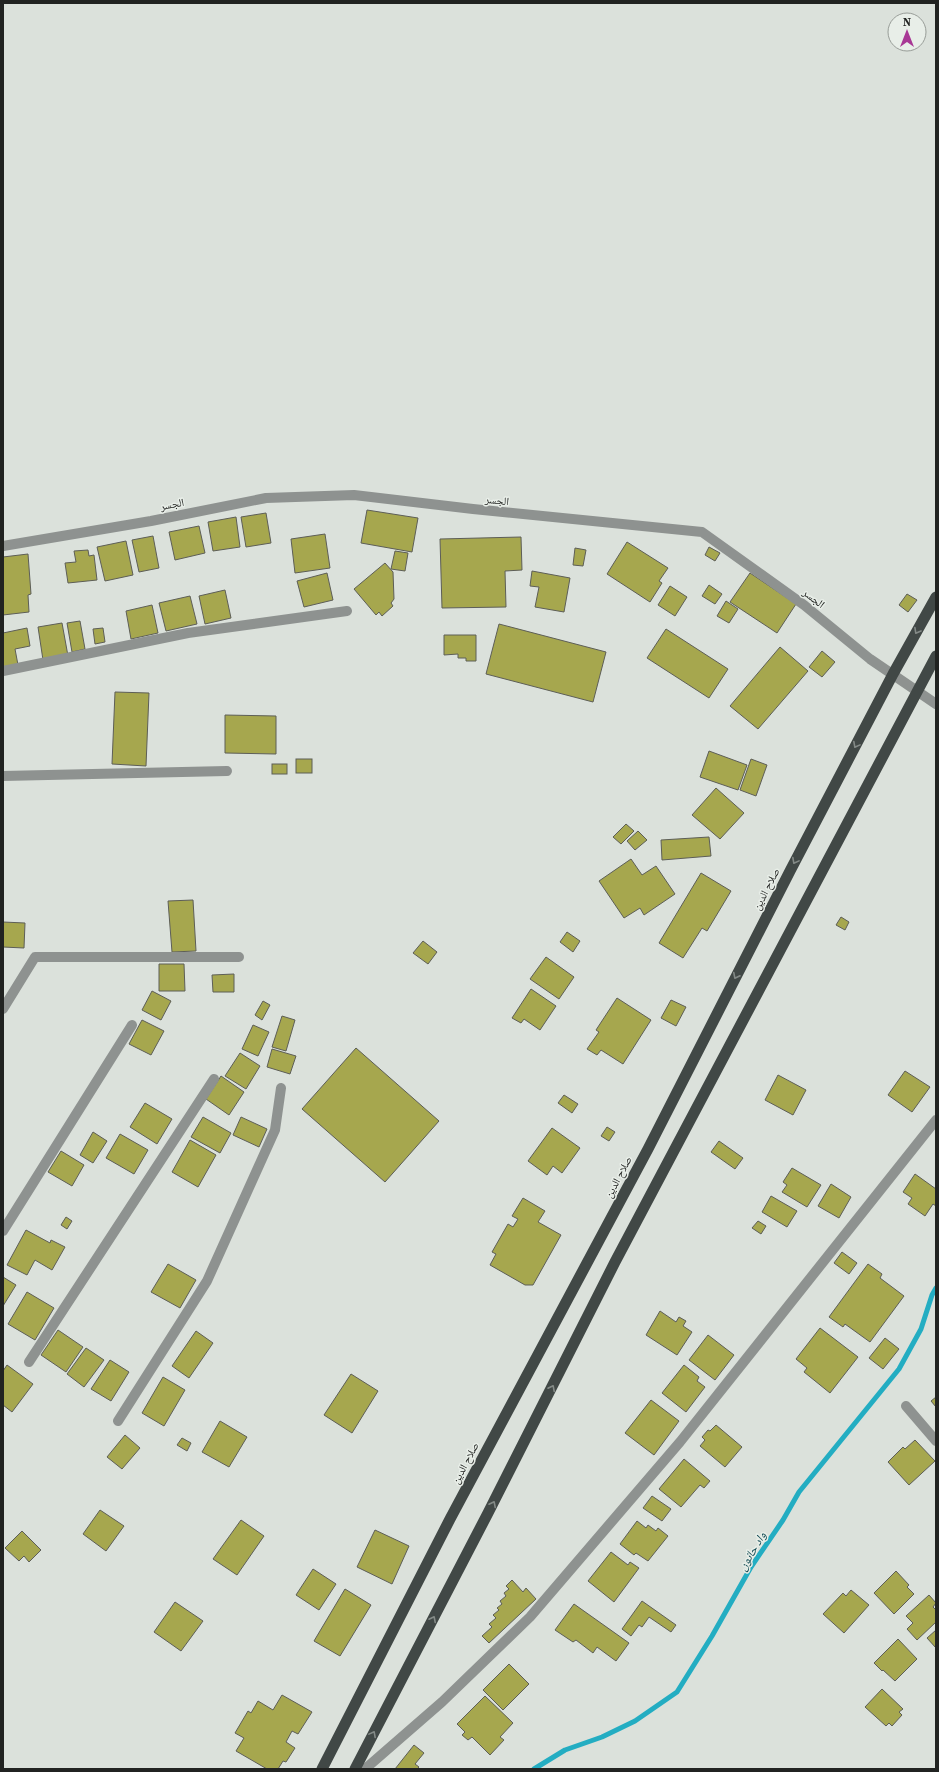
<svg xmlns="http://www.w3.org/2000/svg" width="939" height="1772" font-family="'Source Serif 4','Noto Naskh Arabic',serif">
  <rect width="100%" height="100%" fill="#dbe1db"/>
  <g fill="none" stroke-linecap="round" stroke-linejoin="round">
    <!-- stream -->
    <polyline stroke="#23adc2" stroke-width="5" points="534,1769 565,1750 602,1737 635,1721 677,1692 712,1636 751,1567 783,1520 799,1492 899,1369 921,1329 932,1295 936,1288"/>
  </g>
  <!-- building -->
  <g fill="#a6a74e" stroke="#5d5e57">
    <polygon points="367,510 418,518 412,552 361,543"/>
    <polygon points="266,513 271,543 246,547 241,517"/>
    <polygon points="236,517 240,547 213,551 208,522"/>
    <polygon points="199,526 205,553 175,560 169,532"/>
    <polygon points="325,534 330,568 295,573 291,539"/>
    <polygon points="153,536 159,568 139,572 132,540"/>
    <polygon points="521,537 522,570 505,571 506,607 442,608 440,539"/>
    <polygon points="126,541 133,575 105,581 97,547"/>
    <polygon points="627,542 668,568 659,581 662,583 650,602 607,574"/>
    <polygon points="709,547 720,553 715,561 705,555"/>
    <polygon points="575,548 586,550 583,566 573,565"/>
    <polygon points="88,550 89,556 94,555 97,580 68,583 65,563 76,562 74,551"/>
    <polygon points="395,551 408,553 405,571 391,569"/>
    <polygon points="28,554 31,594 28,595 29,612 3,615 3,557"/>
    <polygon points="385,563 393,572 394,599 391,603 393,606 382,616 379,612 376,615 354,589"/>
    <polygon points="532,571 570,578 564,612 535,607 539,587 530,586"/>
    <polygon points="327,573 333,600 304,607 297,581"/>
    <polygon points="750,573 796,604 777,633 730,602"/>
    <polygon points="709,585 722,594 715,604 702,596"/>
    <polygon points="670,586 687,597 675,616 658,605"/>
    <polygon points="225,590 231,618 205,624 199,596"/>
    <polygon points="907,594 917,600 908,612 899,605"/>
    <polygon points="190,596 197,624 166,631 159,603"/>
    <polygon points="726,601 738,609 729,623 717,616"/>
    <polygon points="152,605 158,633 131,639 126,611"/>
    <polygon points="80,621 85,649 72,652 67,623"/>
    <polygon points="62,623 68,656 43,660 38,627"/>
    <polygon points="499,624 606,652 593,702 486,674"/>
    <polygon points="27,628 30,646 15,649 18,665 3,668 3,633"/>
    <polygon points="103,628 105,642 95,644 93,629"/>
    <polygon points="666,629 728,669 709,698 647,658"/>
    <polygon points="444,635 476,635 476,661 466,661 466,658 458,658 458,654 444,655"/>
    <polygon points="780,647 808,671 758,729 730,706"/>
    <polygon points="822,651 835,662 822,677 809,667"/>
    <polygon points="115,692 149,693 146,766 112,764"/>
    <polygon points="225,715 276,716 276,754 225,753"/>
    <polygon points="709,751 747,765 738,790 700,777"/>
    <rect x="296" y="759" width="16" height="14"/>
    <polygon points="751,759 767,765 756,796 740,790"/>
    <rect x="272" y="764" width="15" height="10"/>
    <polygon points="716,788 744,813 720,839 692,815"/>
    <polygon points="626,824 634,831 621,844 613,837"/>
    <polygon points="638,831 647,840 635,850 627,841"/>
    <polygon points="709,837 711,856 662,860 661,840"/>
    <polygon points="631,859 642,875 656,866 675,894 644,915 640,908 624,918 599,881"/>
    <polygon points="701,873 731,891 707,931 702,928 683,958 659,943"/>
    <polygon points="193,900 196,951 172,952 168,901"/>
    <polygon points="841,917 849,922 845,930 836,925"/>
    <polygon points="3,922 25,923 24,948 3,947"/>
    <polygon points="567,932 580,941 573,952 560,942"/>
    <polygon points="423,941 437,952 428,964 413,953"/>
    <polygon points="546,957 574,977 559,999 530,979"/>
    <polygon points="159,964 184,964 185,991 159,991"/>
    <polygon points="234,974 234,992 213,992 212,975"/>
    <polygon points="531,989 556,1006 540,1030 524,1019 521,1023 512,1018"/>
    <polygon points="152,991 171,1001 161,1020 142,1010"/>
    <polygon points="617,998 651,1020 623,1064 601,1050 597,1055 587,1049 599,1032 596,1030"/>
    <polygon points="671,1000 686,1007 676,1026 661,1018"/>
    <polygon points="263,1001 270,1005 262,1020 255,1015"/>
    <polygon points="282,1016 295,1020 286,1051 272,1047"/>
    <polygon points="142,1020 164,1031 151,1055 129,1044"/>
    <polygon points="253,1025 269,1032 258,1056 242,1049"/>
    <polygon points="356,1048 439,1121 385,1182 302,1109"/>
    <polygon points="272,1049 296,1056 290,1074 267,1067"/>
    <polygon points="240,1053 260,1066 246,1089 225,1076"/>
    <polygon points="905,1071 930,1087 912,1112 888,1095"/>
    <polygon points="778,1075 806,1090 793,1115 765,1100"/>
    <polygon points="221,1076 244,1092 229,1115 206,1099"/>
    <polygon points="564,1095 578,1104 572,1113 558,1103"/>
    <polygon points="145,1103 172,1119 157,1144 130,1127"/>
    <polygon points="203,1117 231,1133 220,1153 191,1137"/>
    <polygon points="241,1117 267,1129 259,1147 233,1135"/>
    <polygon points="607,1127 615,1132 609,1141 601,1136"/>
    <polygon points="552,1128 580,1148 562,1173 553,1166 547,1175 528,1161"/>
    <polygon points="93,1132 107,1141 93,1163 80,1155"/>
    <polygon points="120,1134 148,1150 134,1174 106,1158"/>
    <polygon points="190,1140 216,1155 198,1187 172,1172"/>
    <polygon points="719,1141 743,1158 735,1169 711,1152"/>
    <polygon points="61,1151 84,1165 72,1186 48,1172"/>
    <polygon points="792,1168 821,1185 807,1207 782,1192 787,1185 783,1182"/>
    <polygon points="915,1174 936,1189 936,1206 933,1204 925,1216 908,1204 912,1198 903,1192"/>
    <polygon points="831,1184 851,1197 839,1218 818,1206"/>
    <polygon points="771,1196 797,1211 787,1227 762,1212"/>
    <polygon points="523,1198 545,1211 538,1222 561,1235 533,1285 525,1285 490,1265 496,1254 492,1252 508,1224 513,1227 518,1219 512,1216"/>
    <polygon points="66,1217 72,1221 67,1229 61,1225"/>
    <polygon points="758,1221 766,1226 761,1234 752,1228"/>
    <polygon points="26,1230 50,1243 51,1240 65,1247 52,1270 35,1260 27,1275 7,1265"/>
    <polygon points="842,1252 857,1263 849,1274 834,1263"/>
    <polygon points="168,1264 196,1280 180,1308 151,1292"/>
    <polygon points="868,1264 882,1274 880,1278 904,1296 870,1342 845,1324 843,1327 829,1317"/>
    <polygon points="3,1277 16,1285 3,1306"/>
    <polygon points="27,1292 54,1308 35,1340 8,1324"/>
    <polygon points="660,1311 676,1322 679,1317 686,1321 683,1326 692,1332 677,1355 646,1335"/>
    <polygon points="820,1328 858,1357 830,1393 804,1372 807,1368 796,1359"/>
    <polygon points="58,1330 83,1347 66,1372 41,1355"/>
    <polygon points="196,1331 213,1343 189,1378 172,1366"/>
    <polygon points="708,1335 734,1355 715,1380 689,1360"/>
    <polygon points="885,1338 899,1349 883,1369 869,1358"/>
    <polygon points="86,1348 104,1360 84,1387 67,1374"/>
    <polygon points="110,1360 129,1372 111,1401 91,1389"/>
    <polygon points="7,1365 33,1384 12,1412 3,1405 3,1371"/>
    <polygon points="684,1365 699,1377 697,1381 705,1387 686,1412 662,1393"/>
    <polygon points="351,1374 378,1391 352,1433 324,1415"/>
    <polygon points="163,1377 185,1390 164,1426 142,1413"/>
    <polygon points="936,1397 936,1407 931,1401"/>
    <polygon points="651,1400 679,1421 654,1455 625,1433"/>
    <polygon points="220,1421 247,1437 229,1467 202,1452"/>
    <polygon points="716,1425 742,1447 725,1467 700,1446 705,1440 702,1437 708,1430 710,1431"/>
    <polygon points="125,1435 140,1448 122,1469 107,1457"/>
    <polygon points="182,1438 191,1443 187,1451 177,1445"/>
    <polygon points="915,1440 935,1461 909,1485 888,1462 903,1447 905,1449"/>
    <polygon points="684,1459 710,1481 704,1488 700,1485 681,1507 659,1489"/>
    <polygon points="652,1496 671,1509 662,1521 643,1508"/>
    <polygon points="100,1510 124,1526 106,1551 83,1534"/>
    <polygon points="241,1520 264,1536 237,1575 213,1559"/>
    <polygon points="637,1521 646,1528 648,1525 656,1531 658,1528 668,1536 648,1561 636,1553 634,1555 620,1544"/>
    <polygon points="375,1530 409,1546 392,1584 357,1567"/>
    <polygon points="22,1531 41,1550 29,1562 24,1556 19,1561 5,1548"/>
    <polygon points="611,1552 628,1565 630,1562 639,1568 614,1602 588,1581"/>
    <polygon points="313,1569 336,1584 319,1610 296,1595"/>
    <polygon points="896,1571 909,1585 907,1587 914,1594 894,1614 874,1593"/>
    <polygon points="512,1580 523,1592 526,1588 536,1599 489,1643 482,1636 492,1627 489,1624 496,1618 493,1615 499,1610 497,1608 502,1604 500,1601 506,1596 504,1593 509,1589 506,1586"/>
    <polygon points="345,1589 371,1605 340,1656 314,1641"/>
    <polygon points="851,1590 869,1605 844,1633 823,1614 843,1593 846,1596"/>
    <polygon points="929,1595 936,1603 933,1607 936,1610 936,1622 917,1640 907,1629 913,1623 906,1616"/>
    <polygon points="642,1601 676,1625 671,1632 649,1617 642,1627 639,1625 631,1636 622,1629"/>
    <polygon points="175,1602 203,1621 181,1651 154,1632"/>
    <polygon points="574,1604 629,1643 616,1661 597,1647 593,1653 576,1640 573,1642 555,1630"/>
    <polygon points="936,1630 936,1648 927,1638"/>
    <polygon points="898,1639 917,1659 895,1681 883,1670 882,1671 874,1663"/>
    <polygon points="509,1664 529,1684 503,1710 483,1690"/>
    <polygon points="882,1689 903,1709 899,1712 902,1715 892,1726 889,1723 886,1726 865,1707"/>
    <polygon points="282,1695 312,1712 298,1734 292,1731 286,1742 295,1748 286,1762 283,1761 278,1769 267,1769 236,1751 244,1738 235,1733 248,1711 251,1713 258,1701 273,1710"/>
    <polygon points="485,1696 513,1723 500,1737 504,1740 490,1755 472,1737 468,1740 462,1735 465,1732 457,1724"/>
    <polygon points="414,1745 424,1753 415,1764 419,1767 417,1769 395,1769"/>
  </g>
  <g fill="none" stroke-linecap="round" stroke-linejoin="round">
    <!-- minor -->
    <g stroke="#8e9290" stroke-width="10">
      <polyline points="3,671 188,633 347,611"/>
      <polyline points="3,776 227,771"/>
      <polyline points="3,1009 35,957 239,957"/>
      <polyline points="3,1231 132,1025"/>
      <polyline points="29,1362 214,1079"/>
      <polyline points="906,1406 936,1441"/>
      <polyline points="118,1421 207,1281 275,1130 281,1088"/>
      <polyline points="365,1769 442,1702 530,1617 680,1442 936,1120"/>
    </g>
    <!-- tertiary -->
    <polyline stroke="#8e9290" stroke-width="10" points="3,546 151,521 266,498 354,495 473,509 702,532 804,605 870,659 936,704"/>
    <!-- trunk -->
    <g stroke="#414846" stroke-width="11">
      <polyline points="322,1769 450,1519 648,1149 790,871 893,674 936,597"/>
      <polyline points="355,1769 488,1513 615,1262 936,656"/>
    </g>
  </g>
  <!-- one-way arrows -->
  <defs><path id="oneway-chevron" d="M-2-3.5L2.5 0L-2 3.5" fill="none" stroke-width="1.6" stroke-linecap="round" stroke-linejoin="round"/></defs>
  <g stroke="#848a87">
    <use href="#oneway-chevron" transform="translate(917 631) rotate(119)"/>
    <use href="#oneway-chevron" transform="translate(856 745) rotate(118)"/>
    <use href="#oneway-chevron" transform="translate(795 861) rotate(118)"/>
    <use href="#oneway-chevron" transform="translate(736 976) rotate(117)"/>
    <use href="#oneway-chevron" transform="translate(552 1388) rotate(-63)"/>
    <use href="#oneway-chevron" transform="translate(493 1504) rotate(-63)"/>
    <use href="#oneway-chevron" transform="translate(433 1619) rotate(-63)"/>
    <use href="#oneway-chevron" transform="translate(373 1734) rotate(-62)"/>
  </g>
  <g text-anchor="middle" stroke-width="3" stroke-linejoin="round" paint-order="stroke">
    <!-- street labels -->
    <g font-size="11" fill="#212321" stroke="#e8eee8">
      <text transform="translate(497 500) rotate(6)" y="4">الجسر</text>
      <text transform="translate(172 504) rotate(-11)" y="4">الجسر</text>
      <text transform="translate(814 598) rotate(38)" y="4">الجسر</text>
      <text transform="translate(766 889) rotate(-63)" y="4">صلاح الدين</text>
      <text transform="translate(618 1177) rotate(-62)" y="4">صلاح الدين</text>
      <text transform="translate(465 1463) rotate(-62)" y="4">صلاح الدين</text>
    </g>
    <!-- water labels -->
    <g font-size="12" font-style="italic" fill="#0d464f" stroke="#e8eee8">
      <text transform="translate(752 1551) rotate(-59)" y="4">واد حانون</text>
    </g>
  </g>
  <!-- border -->
  <rect width="939" height="1772" fill="none" stroke="#212321" stroke-width="8"/>
  <!-- north arrow -->
  <g transform="translate(907 32)"><circle r="19" fill="#e8eee8" stroke="#989d98"/>
  <path d="M0-3L7 15L0 10L-7 15Z" fill="#a83895"/>
  <text y="-6" font-size="11" font-weight="bold" text-anchor="middle" fill="#212321">N</text>
  </g>
</svg>
